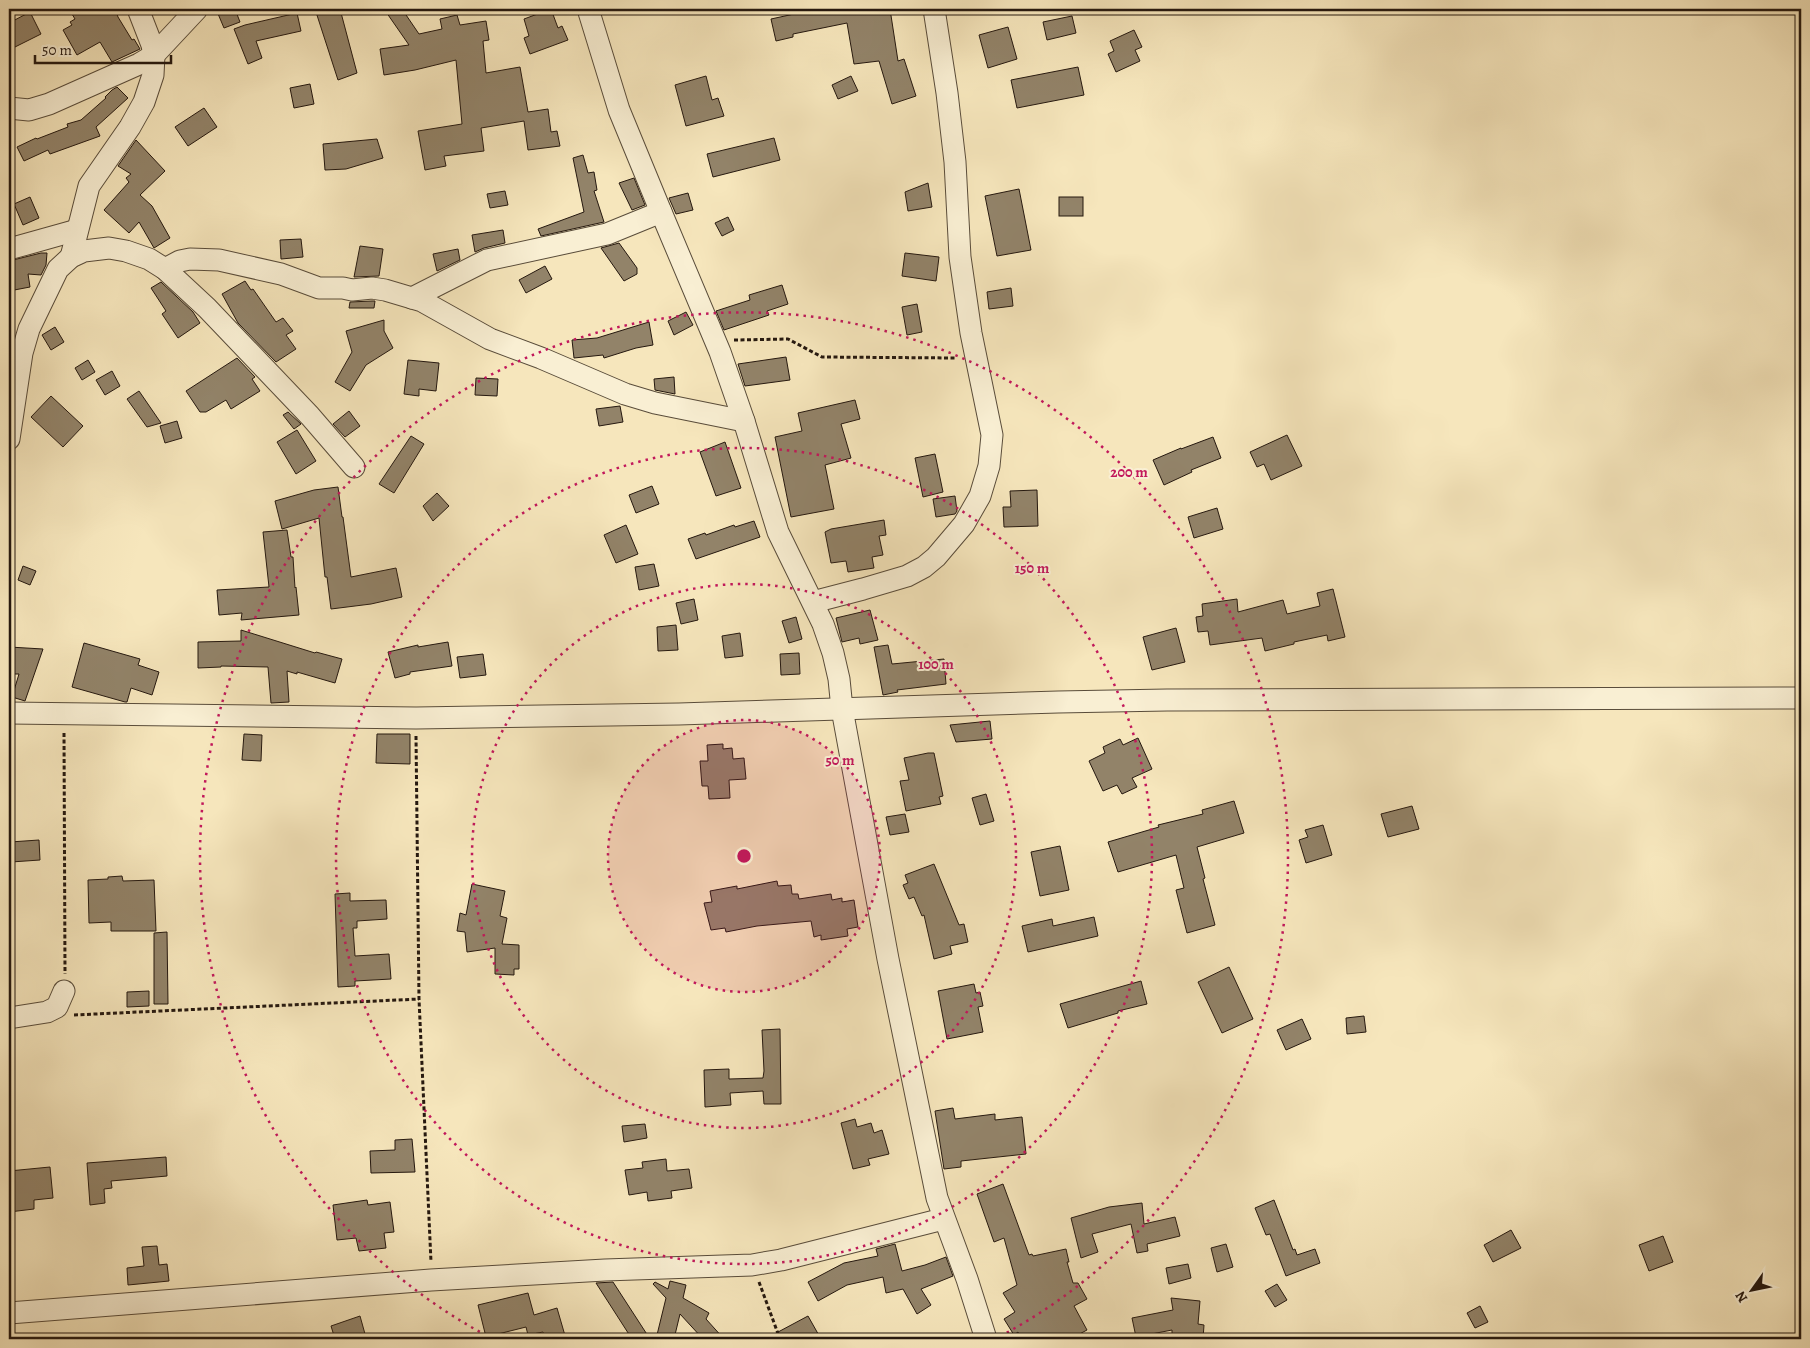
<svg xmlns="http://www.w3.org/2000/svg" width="1810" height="1348" font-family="Alegreya,serif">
  <rect width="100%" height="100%" fill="#f6e6bc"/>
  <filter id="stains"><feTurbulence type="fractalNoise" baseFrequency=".004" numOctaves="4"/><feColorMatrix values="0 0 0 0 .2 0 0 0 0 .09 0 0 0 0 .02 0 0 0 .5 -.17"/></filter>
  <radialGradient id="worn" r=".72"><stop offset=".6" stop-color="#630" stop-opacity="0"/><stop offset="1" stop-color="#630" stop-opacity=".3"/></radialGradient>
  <!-- building -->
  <g fill="#928369" stroke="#25180f">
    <polygon points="69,9 115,9 118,17 132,40 134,39 140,49 112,62 100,42 77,55 63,30 72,25 70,22 75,19"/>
    <polygon points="216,9 235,9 240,22 224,28"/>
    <polygon points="315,9 340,9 357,73 338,80"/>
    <polygon points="384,9 402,9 419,34 442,29 440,19 457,15 460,25 486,21 489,40 483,41 486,73 520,67 528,112 548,109 551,132 557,131 560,146 528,150 524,121 481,128 484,151 444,156 446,166 425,170 418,131 462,124 456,60 415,70 384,75 380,49 409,45"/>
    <polygon points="551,9 558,28 562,26 568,40 530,54 524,38 529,36 524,19"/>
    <polygon points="817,9 890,9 898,61 904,59 916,96 892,104 879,61 854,64 847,23 793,34 793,37 776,41 771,19"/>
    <polygon points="30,12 41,34 9,50 9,23"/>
    <polygon points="297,13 301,31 256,41 262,58 248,64 234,29 245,25"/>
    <polygon points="1072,16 1076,33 1047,40 1043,22"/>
    <polygon points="1008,27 1017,59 988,68 979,35"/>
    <polygon points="1134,30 1142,47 1135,50 1140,61 1116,72 1108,54 1114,51 1110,41"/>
    <polygon points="1078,67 1084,95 1017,108 1011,80"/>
    <polygon points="706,76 712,100 718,98 724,116 686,126 675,85"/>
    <polygon points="851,76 858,91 838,99 832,85"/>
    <polygon points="310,84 314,104 294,108 290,88"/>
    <polygon points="117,87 128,98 96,127 100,136 50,154 48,150 24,161 17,147 36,138 37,139 68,127 67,124 81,120 106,98 105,97 112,90"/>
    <polygon points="204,108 217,127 188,146 175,127"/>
    <polygon points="774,138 780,160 713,177 707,154"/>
    <polygon points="377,139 383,158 346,169 325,170 323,144"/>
    <polygon points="136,140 165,171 140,195 152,206 170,238 154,248 139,222 129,233 104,210 129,182 126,178 131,174 118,166"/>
    <polygon points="583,155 588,173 594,172 597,190 594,191 604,222 541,236 538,229 584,212 573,158"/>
    <polygon points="634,178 645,205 632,210 619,183"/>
    <polygon points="928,183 932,207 908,211 905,192"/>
    <polygon points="1019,189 1031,250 997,256 985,196"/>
    <polygon points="505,191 508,205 490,208 487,194"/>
    <polygon points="688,193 693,210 676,214 669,198"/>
    <polygon points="30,197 39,218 23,225 14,204"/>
    <rect x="1059" y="197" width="24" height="19"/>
    <polygon points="728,217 734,230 722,236 715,223"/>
    <polygon points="503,230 505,243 484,248 475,252 472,235"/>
    <polygon points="301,239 303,257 281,259 280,240"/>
    <polygon points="619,243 637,268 637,274 624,281 601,248"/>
    <polygon points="360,246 383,249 379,276 354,277"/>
    <polygon points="458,249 460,260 437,271 433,254"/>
    <polygon points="41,253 47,253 46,265 41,275 28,274 30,287 9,291 9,261"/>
    <polygon points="905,253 939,257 936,281 902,276"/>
    <polygon points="545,266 552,279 526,293 519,280"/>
    <polygon points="245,281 251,290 253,289 276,322 283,318 293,331 286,335 296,349 276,362 238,323 222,294"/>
    <polygon points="161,282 193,312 200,323 178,338 162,314 166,311 151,288"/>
    <polygon points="782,285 788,304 767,311 769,315 724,330 716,311 750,300 749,295"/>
    <polygon points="1011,288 1013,306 989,309 987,292"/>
    <polygon points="372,301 375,301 374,308 349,308 350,302"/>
    <polygon points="917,304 922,332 907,335 902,307"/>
    <polygon points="686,312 693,325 674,335 668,321"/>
    <polygon points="384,320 384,331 393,348 366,365 350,391 335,382 352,352 346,331"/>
    <polygon points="649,322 653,345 636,348 604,358 603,355 574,358 572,340 597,338"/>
    <polygon points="55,327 64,342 51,350 42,335"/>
    <polygon points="786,357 790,380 745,386 738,364"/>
    <polygon points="237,358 255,377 252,379 260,391 231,409 226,400 206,412 200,412 186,391"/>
    <polygon points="88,360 95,372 82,380 75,368"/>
    <polygon points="408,360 439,363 436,391 419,389 419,396 404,394"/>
    <polygon points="112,371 120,386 105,395 96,380"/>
    <polygon points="674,377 675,394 655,390 654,379"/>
    <polygon points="476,378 498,379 497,396 475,395"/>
    <polygon points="139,391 161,423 147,427 127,399"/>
    <polygon points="51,396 83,426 63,447 31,417"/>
    <polygon points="855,400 860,419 841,424 851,458 825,465 834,509 791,517 775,437 802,431 798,413"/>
    <polygon points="620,406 623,422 599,426 596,409"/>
    <polygon points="349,411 360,426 345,437 333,424"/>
    <polygon points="288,412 301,424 294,429 283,415"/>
    <polygon points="177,421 182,438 165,443 160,426"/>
    <polygon points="297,430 316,461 296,474 277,442"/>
    <polygon points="1287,435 1302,466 1271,480 1264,464 1257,467 1250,452"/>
    <polygon points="411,436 424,444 394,493 379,484"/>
    <polygon points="1213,437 1221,458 1191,470 1192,472 1164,485 1153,460 1181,448 1181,449"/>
    <polygon points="725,442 741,488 716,496 700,452"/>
    <polygon points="935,454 943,492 923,497 915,458"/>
    <polygon points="652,486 659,504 636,513 629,495"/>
    <polygon points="338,487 342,517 343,517 351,577 396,568 402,597 371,604 331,609 327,577 325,577 319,518 282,529 275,501 314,490"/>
    <polygon points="1037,490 1038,526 1004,527 1003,507 1011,507 1010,491"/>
    <polygon points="437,493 449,506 433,521 423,506"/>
    <polygon points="955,496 957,511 955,514 936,517 933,499"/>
    <polygon points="1217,508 1223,529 1194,538 1188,517"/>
    <polygon points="884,520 886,535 879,536 883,555 872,557 874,568 848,572 846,561 831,563 825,532 831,529"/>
    <polygon points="754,521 760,537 696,559 688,539 705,533 706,535 734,525 735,527"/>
    <polygon points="626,525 638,554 616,563 604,535"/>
    <polygon points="287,530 291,557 293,557 295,588 296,587 299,615 241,620 242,613 219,615 217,590 269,587 263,532"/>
    <polygon points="654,564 659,586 639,590 635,567"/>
    <polygon points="23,566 36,571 30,585 18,580"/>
    <polygon points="1333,589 1345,637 1328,641 1327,635 1294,642 1294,644 1265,651 1262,638 1210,645 1208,631 1198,632 1196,617 1203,616 1202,604 1237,599 1238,612 1283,600 1287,614 1320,606 1317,593"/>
    <polygon points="694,599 698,620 681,624 676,603"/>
    <polygon points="870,610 878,640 860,644 859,638 842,642 836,618"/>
    <polygon points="796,617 802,639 789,643 782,621"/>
    <polygon points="676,625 678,650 658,651 657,627"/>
    <polygon points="1176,628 1185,662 1152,670 1143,637"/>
    <polygon points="241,630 315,653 316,652 342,659 335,683 297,672 297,674 287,671 289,702 271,703 268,667 221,666 221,667 198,668 198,642 241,641"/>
    <polygon points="740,633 743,656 725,658 722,636"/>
    <polygon points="448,642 452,666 410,672 410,674 395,678 388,652 418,645 418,647"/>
    <polygon points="84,643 140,659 138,665 159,672 152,695 131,688 127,702 125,702 72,687"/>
    <polygon points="888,645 892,664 944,659 946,684 897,690 898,692 883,695 874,647"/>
    <polygon points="9,647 43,649 25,701 12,697 19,674 9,674"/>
    <polygon points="799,653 800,674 781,675 780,654"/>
    <polygon points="483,654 486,675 460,678 457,657"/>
    <polygon points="990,721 992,739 956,742 950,725"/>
    <polygon points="244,734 262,735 261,761 242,760"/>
    <polygon points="377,734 410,734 410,764 376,763"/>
    <polygon points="1138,738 1152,769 1132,778 1137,787 1122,794 1117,785 1103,791 1089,761 1105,753 1103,747 1120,739 1123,745"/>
    <polygon points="723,744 723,749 732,748 733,759 744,758 746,779 729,780 730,798 709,799 708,786 702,786 700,761 708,761 707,745"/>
    <polygon points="928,753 934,753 943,796 939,797 941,804 906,811 900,781 909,780 904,758"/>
    <polygon points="986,794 994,821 980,825 972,798"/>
    <polygon points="1234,801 1244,833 1197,847 1205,878 1203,879 1215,925 1187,933 1176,890 1184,888 1176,855 1118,872 1108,842 1159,827 1158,825 1203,814 1202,810"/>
    <polygon points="1412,806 1419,829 1388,837 1381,814"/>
    <polygon points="905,814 909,832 890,835 886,817"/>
    <polygon points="1323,825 1332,855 1306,863 1299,840 1308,837 1305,830"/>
    <polygon points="39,840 40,860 11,862 10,842"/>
    <polygon points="1060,846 1069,890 1040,896 1031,852"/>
    <polygon points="934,864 959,925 964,924 968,942 950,946 952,954 934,959 924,915 922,916 914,897 909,899 903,885 908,883 905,875"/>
    <polygon points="122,876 123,881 154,880 156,931 111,931 111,922 89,923 88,880 108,879 108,877"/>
    <polygon points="777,881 778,886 791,885 792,894 798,894 799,899 831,894 832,900 842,898 842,902 854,900 858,927 847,929 848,936 821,940 821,935 814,937 811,921 757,926 726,932 725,928 711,930 704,903 712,902 710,891 737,886 737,889"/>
    <polygon points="472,884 505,891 500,916 507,918 502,944 519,945 519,969 514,969 514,975 495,974 495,948 467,952 465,932 457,931 460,913 466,915"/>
    <polygon points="350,893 350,901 386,900 387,919 357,921 357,928 353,928 355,956 389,954 391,979 355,981 355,986 338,987 335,894"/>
    <polygon points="1094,917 1098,936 1028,952 1022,926 1052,919 1053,926"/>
    <polygon points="167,932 168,1004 154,1004 154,933"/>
    <polygon points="1229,967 1253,1019 1222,1033 1198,982"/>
    <polygon points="1141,981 1147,1004 1118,1011 1118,1013 1068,1028 1060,1004"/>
    <polygon points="974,984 976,993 980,992 983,1006 978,1007 983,1032 947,1039 938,991"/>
    <polygon points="149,991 149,1006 127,1007 127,992"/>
    <polygon points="1364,1016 1366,1032 1347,1034 1346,1018"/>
    <polygon points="1302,1019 1311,1039 1286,1050 1277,1030"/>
    <polygon points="780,1029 781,1104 764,1104 763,1091 730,1093 731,1105 705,1107 704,1070 729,1069 729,1079 763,1078 764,1071 762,1030"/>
    <polygon points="953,1108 955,1119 995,1114 995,1120 1022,1117 1026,1154 961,1161 961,1167 944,1169 935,1111"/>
    <polygon points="855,1119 857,1127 871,1123 874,1133 882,1130 889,1154 868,1159 870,1165 853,1169 841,1123"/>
    <polygon points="645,1124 647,1138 624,1142 622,1126"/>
    <polygon points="412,1139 415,1172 371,1173 370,1151 395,1150 395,1140"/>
    <polygon points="166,1157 167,1176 111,1181 112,1188 104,1189 105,1203 90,1205 87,1163"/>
    <polygon points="666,1159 667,1171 689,1169 692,1188 671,1191 672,1198 648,1201 647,1192 629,1195 625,1170 643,1168 642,1162"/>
    <polygon points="50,1167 53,1198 34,1200 34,1209 9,1212 9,1171"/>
    <polygon points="1003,1184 1029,1255 1032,1254 1033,1256 1066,1249 1069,1262 1067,1262 1073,1283 1078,1283 1087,1299 1074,1306 1087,1330 1070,1339 1021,1339 1018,1332 1014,1335 1004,1319 1015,1312 1003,1293 1017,1285 1004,1238 994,1242 977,1194"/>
    <polygon points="367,1200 368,1205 390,1202 394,1232 384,1233 386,1248 359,1251 356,1238 337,1240 333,1205"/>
    <polygon points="1274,1200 1293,1250 1295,1249 1297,1255 1315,1249 1320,1263 1286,1276 1270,1234 1266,1235 1255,1208"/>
    <polygon points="1142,1203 1144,1224 1175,1217 1180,1236 1147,1244 1148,1251 1137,1253 1131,1224 1092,1234 1098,1252 1081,1258 1071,1218 1109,1207"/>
    <polygon points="1511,1230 1521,1248 1493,1262 1484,1245"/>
    <polygon points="1663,1236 1673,1262 1649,1271 1639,1245"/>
    <polygon points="895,1244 902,1271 925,1265 946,1257 953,1276 921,1289 931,1305 917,1314 903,1289 886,1293 883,1277 847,1285 818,1301 808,1282 844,1263 878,1256 876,1249"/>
    <polygon points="1226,1244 1233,1267 1217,1272 1211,1248"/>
    <polygon points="157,1246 159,1265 167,1264 169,1281 128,1285 127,1268 144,1266 142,1247"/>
    <polygon points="1188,1264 1191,1278 1169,1284 1166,1268"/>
    <polygon points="670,1281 686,1285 683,1298 709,1313 706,1319 724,1339 703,1339 680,1314 674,1339 656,1339 666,1298 653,1284 655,1282 668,1289"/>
    <polygon points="613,1282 650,1339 632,1339 596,1283"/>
    <polygon points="1277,1284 1287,1300 1275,1307 1265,1291"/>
    <polygon points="528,1293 534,1315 557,1308 566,1339 545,1339 543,1332 528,1335 526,1327 486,1337 478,1305"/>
    <polygon points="1171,1298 1200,1301 1198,1324 1204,1325 1203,1339 1172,1336 1172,1330 1136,1337 1132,1318 1173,1310"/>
    <polygon points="1480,1306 1488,1322 1475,1328 1467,1313"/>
    <polygon points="360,1316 365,1334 350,1339 335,1339 331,1326"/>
    <polygon points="808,1316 821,1339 765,1339"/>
  </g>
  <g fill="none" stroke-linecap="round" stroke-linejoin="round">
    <defs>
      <g id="street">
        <polyline points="588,9 619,110 661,212 720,352 744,421 778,532 823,624 833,653 839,679 842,709 888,959 937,1198 967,1279 986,1339"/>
        <polyline points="9,108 29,110 49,104 139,64 154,55 197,9"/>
        <polyline points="9,249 77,230"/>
        <polyline points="71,257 89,186 130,127 144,102 153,75 154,55 152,45 138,9"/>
        <polyline points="165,269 180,261 190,259 219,260 281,274 319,288 343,288 352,290 372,288 385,290 422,301 490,339 541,358 625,394 655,403 744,421"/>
        <polyline points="412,298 487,260 607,234 661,212"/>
        <polyline points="9,439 22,353 29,329 58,269 71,257 84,251 109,248 126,251 149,259 165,269 207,308 310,416 354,467"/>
        <polyline points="813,602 863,589 907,576 924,567 936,557 964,524 980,496 989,466 992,435 971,333 960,257 955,162 947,93 934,9"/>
        <polyline points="9,713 416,718 679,714 1058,702 1167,700 1801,698"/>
        <polyline points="9,1018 47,1012 57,1007 64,991"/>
        <polyline points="9,1313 431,1280 605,1270 752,1265 781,1260 943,1219"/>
      </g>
    </defs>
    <!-- street casing -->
    <use href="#street" stroke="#594c3a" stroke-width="23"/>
    <!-- path -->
    <g stroke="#25180f" stroke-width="3" stroke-dasharray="4 2.5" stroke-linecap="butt">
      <polyline points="734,340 788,339 822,357 956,358"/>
      <polyline points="64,733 65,974"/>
      <polyline points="416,736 419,999 431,1262"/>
      <polyline points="74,1015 419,999"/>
      <polyline points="759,1282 780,1339"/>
    </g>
    <!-- street -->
    <use href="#street" stroke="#f9efd3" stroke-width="21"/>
  </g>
  <!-- distance rings -->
  <circle cx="744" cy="856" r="136" fill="#c2185b" fill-opacity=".12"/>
  <g fill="none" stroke="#c2185b" stroke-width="2.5" stroke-dasharray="2.5 5">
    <circle cx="744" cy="856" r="136"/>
    <circle cx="744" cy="856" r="272"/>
    <circle cx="744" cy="856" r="408"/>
    <path d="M493 1339A544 544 0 1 1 995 1339"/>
  </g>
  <circle cx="744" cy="856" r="8" fill="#c2185b" stroke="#f9efd3" stroke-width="2.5"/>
  <g font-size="15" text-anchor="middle" font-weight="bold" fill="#c2185b" stroke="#f9efd3" stroke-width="4" stroke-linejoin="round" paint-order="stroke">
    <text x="1129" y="477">200 m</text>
    <text x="1032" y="573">150 m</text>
    <text x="936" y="669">100 m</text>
    <text x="840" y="765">50 m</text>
  </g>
  <!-- margin -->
  <rect width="1810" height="1348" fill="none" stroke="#f6e6bc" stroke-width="30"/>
  <rect x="10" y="10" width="1790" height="1328" fill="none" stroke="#25180f" stroke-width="2.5"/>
  <rect x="15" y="15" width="1780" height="1318" fill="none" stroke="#25180f"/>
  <!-- north arrow -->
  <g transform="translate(1752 1290) rotate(237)" stroke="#f9efd3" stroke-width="4" paint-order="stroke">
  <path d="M0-4L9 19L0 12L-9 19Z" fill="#25180f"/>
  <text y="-8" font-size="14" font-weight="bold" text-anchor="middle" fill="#25180f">N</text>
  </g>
  <!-- scale -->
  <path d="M35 55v8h136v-8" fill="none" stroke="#25180f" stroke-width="2.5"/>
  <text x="42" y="55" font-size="15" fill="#25180f" stroke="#f9efd3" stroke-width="4" paint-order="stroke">50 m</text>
  <rect width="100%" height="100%" filter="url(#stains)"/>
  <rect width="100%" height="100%" fill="url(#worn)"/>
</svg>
